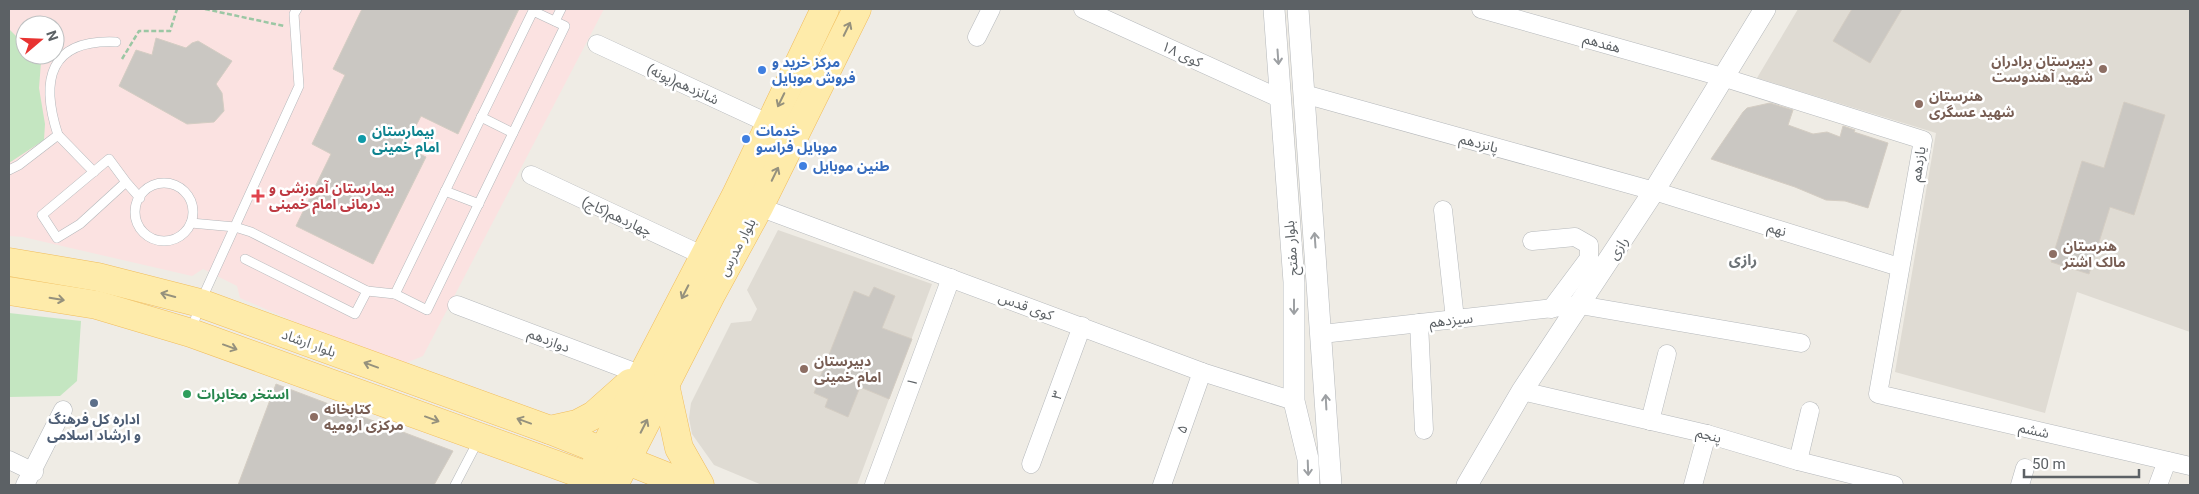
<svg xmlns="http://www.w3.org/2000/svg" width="2199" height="494" font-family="Roboto,'Noto Sans Arabic',sans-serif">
  <rect width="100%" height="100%" fill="#efece5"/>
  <!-- education -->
  <g fill="#dfdbd3">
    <polygon points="1798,9 2190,9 2190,332 2077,292 2045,413 1895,372 1936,133 1757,78"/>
    <polygon points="778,230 932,284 857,485 762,485 714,465 692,434 689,418 691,403 731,323 751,321 757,309 747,290"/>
  </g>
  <!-- medical -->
  <path fill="#fbe2e1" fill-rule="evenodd" d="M9,9H604L423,356L406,363L367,353L240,298L237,286L203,269L192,276L23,237L9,236ZM25,25H55V55H25Z"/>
  <!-- green -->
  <g fill="#c4e6c1">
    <polygon points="9,29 25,45 25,55 35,55 41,62 39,88 45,124 44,140 9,163"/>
    <polygon points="9,313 81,321 77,381 60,396 9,397"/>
  </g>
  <!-- building -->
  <g fill="#cac7c2" stroke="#d4cdc3">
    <polygon points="362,9 519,9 458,134 421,116 405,147 426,157 373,264 296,226 331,154 312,144 345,75 333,69"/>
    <polygon points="1852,9 1902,9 1870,63 1833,41"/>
    <polygon points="156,38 186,48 192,43 198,41 232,61 216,84 222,93 224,111 214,122 187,124 119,86 136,50 152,55"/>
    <polygon points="2124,102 2165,115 2134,215 2110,207 2089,274 2051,262 2082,161 2104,168"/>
    <polygon points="1770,103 1793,110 1788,125 1813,134 1827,132 1840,137 1843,126 1855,130 1854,132 1888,143 1868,208 1845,201 1826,200 1795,187 1711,159 1743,112 1747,108"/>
    <polygon points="874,287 895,296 882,328 912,339 889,399 860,387 848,417 825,407 828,399 814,393 854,291 869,297"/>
    <polygon points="276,384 453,451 434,485 238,485"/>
  </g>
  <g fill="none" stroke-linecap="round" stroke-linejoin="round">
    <defs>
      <g id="service">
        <polygon points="533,11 565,26 427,310 395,294"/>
        <polyline points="555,21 561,9"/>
        <polyline points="481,117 513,133"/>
        <path d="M58,135C40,80 49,39 116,42"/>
        <polyline points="9,170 19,165 58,135 94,172"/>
        <polyline points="126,182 109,159 42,215 57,238 80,224 126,182 140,198"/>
        <circle cx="164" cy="212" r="29"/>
        <polyline points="445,191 479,204"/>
        <polyline points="191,223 235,227 251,232 367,291 355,314 245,259"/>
        <polyline points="367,291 395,294"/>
        <polyline points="192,330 200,303 299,86 294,14 297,9"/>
        <polyline points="455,485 478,441"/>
      </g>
      <g id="minor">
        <polyline points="1083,9 1281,99"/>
        <polyline points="1481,9 1722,77 1923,140 1878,394 2190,466"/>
        <polyline points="977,37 991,9"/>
        <polyline points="597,44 770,124"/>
        <polyline points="1304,94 1654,191 1899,267"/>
        <polyline points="531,175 704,256"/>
        <polyline points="759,207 1202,372 1294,401"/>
        <polyline points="1443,210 1455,319"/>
        <polyline points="1532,241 1575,237 1589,245 1589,258 1551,309"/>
        <polyline points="457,305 642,375"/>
        <polyline points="1419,323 1424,430"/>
        <polyline points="1322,334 1580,305 1801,343"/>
        <polyline points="1522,391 1707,434 1798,461 1894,485"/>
        <polyline points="1650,421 1667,354"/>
        <polyline points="9,460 34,472"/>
        <polyline points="1798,461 1810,411"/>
        <polyline points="1031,464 1082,326"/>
        <polyline points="25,485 63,410"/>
        <polyline points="874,485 951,278"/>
        <polyline points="1162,485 1202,372"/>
        <polyline points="1693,485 1707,434"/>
        <polyline points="2020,485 2025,468"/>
        <polyline points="2158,485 2167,461"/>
      </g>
      <g id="tertiary">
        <polyline points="1274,9 1294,282 1294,401 1308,459 1309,485"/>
        <polyline points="1298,9 1331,485"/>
        <polyline points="1467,485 1522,391 1654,191 1765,9"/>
      </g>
      <g id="primary">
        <polyline points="9,262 98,277 200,303 550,430 688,485"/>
        <polyline points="9,291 97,305 191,333 612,485"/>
        <polyline points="665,384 679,448 700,485"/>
        <polyline points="550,430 577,424 594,415 630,383"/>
        <polyline points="593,470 736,195 825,9"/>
        <polyline points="617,479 712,293 759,207 857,9"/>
      </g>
    </defs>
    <!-- service casing -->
    <use href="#service" stroke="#b5b8bb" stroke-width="10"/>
    <!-- minor casing -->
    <use href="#minor" stroke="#b5b8bb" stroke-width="19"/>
    <!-- tertiary casing -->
    <use href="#tertiary" stroke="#b5b8bb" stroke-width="22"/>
    <!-- primary casing -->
    <use href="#primary" stroke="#f1bd5c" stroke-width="29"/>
    <!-- path -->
    <g stroke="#9bc7a4" stroke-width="2.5" stroke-dasharray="5 2.5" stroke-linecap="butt">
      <polyline points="205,9 284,26"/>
      <polyline points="122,59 139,31 170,31 177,9"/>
    </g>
    <!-- service -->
    <use href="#service" stroke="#fff" stroke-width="9"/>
    <!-- minor -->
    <use href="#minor" stroke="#fff" stroke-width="18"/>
    <!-- tertiary -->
    <use href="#tertiary" stroke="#fff" stroke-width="21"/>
    <!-- primary -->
    <use href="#primary" stroke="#feebaa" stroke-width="28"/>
  </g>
  <!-- one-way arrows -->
  <defs><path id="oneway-shaft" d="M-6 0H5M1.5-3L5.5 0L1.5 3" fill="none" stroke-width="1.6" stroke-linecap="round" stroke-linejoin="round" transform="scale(1.25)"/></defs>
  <g stroke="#95917d">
    <use href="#oneway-shaft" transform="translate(847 29) rotate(-64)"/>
    <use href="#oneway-shaft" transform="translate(781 100) rotate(116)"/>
    <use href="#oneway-shaft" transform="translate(775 174) rotate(-64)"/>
    <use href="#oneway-shaft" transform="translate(685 292) rotate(117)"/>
    <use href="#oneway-shaft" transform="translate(168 295) rotate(-165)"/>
    <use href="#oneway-shaft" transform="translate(57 299) rotate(9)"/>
    <use href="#oneway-shaft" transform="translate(230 347) rotate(20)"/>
    <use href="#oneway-shaft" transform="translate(371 365) rotate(-160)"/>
    <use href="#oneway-shaft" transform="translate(432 419) rotate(20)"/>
    <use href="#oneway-shaft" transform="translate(524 421) rotate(-160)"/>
    <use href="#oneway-shaft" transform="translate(644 426) rotate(-63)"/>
  </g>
  <g stroke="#9da0a3">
    <use href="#oneway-shaft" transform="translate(1278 57) rotate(86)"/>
    <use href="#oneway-shaft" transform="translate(1315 240) rotate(-94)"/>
    <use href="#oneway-shaft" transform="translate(1294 307) rotate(90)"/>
    <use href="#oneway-shaft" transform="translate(1326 402) rotate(-93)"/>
    <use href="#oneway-shaft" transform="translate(1308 468) rotate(88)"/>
  </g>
  <!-- markers -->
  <g fill="#8d6e63" stroke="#fff" stroke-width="2">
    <circle cx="2103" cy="69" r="5"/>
    <circle cx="1919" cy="104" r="5"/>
    <circle cx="2053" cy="254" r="5"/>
    <circle cx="804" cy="369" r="5"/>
    <circle cx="314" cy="417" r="5"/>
  </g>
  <g fill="#3f7fe0" stroke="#fff" stroke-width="2">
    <circle cx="762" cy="70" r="5"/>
    <circle cx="746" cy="139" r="5"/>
    <circle cx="803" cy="166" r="5"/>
  </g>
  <circle fill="#0f9aa8" stroke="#fff" stroke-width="2" cx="362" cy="139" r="5"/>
  <path fill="#e0444e" stroke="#fff" stroke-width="2" d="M255.5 188.5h5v5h5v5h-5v5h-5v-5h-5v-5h5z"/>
  <circle fill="#2e9e5b" stroke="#fff" stroke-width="2" cx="187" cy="394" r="5"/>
  <circle fill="#5c6f8a" stroke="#fff" stroke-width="2" cx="94" cy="403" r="5"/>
  <g text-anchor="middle" stroke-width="5" stroke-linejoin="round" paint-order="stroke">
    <!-- street labels -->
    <g font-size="14" fill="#5c6165" stroke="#fff">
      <text transform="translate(1602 43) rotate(16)" y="5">هفدهم</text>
      <text transform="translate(1182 54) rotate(25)" y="5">کوی ۱۸</text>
      <text transform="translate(683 84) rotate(25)" y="5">شانزدهم(پونه)</text>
      <text transform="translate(1479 143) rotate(15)" y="5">پانزدهم</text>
      <text transform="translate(1918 164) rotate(-81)" y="5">یازدهم</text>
      <text transform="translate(617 216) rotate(25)" y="5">چهاردهم(کاج)</text>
      <text transform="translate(1777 229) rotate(17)" y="5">نهم</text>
      <text transform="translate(737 247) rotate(-62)" y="5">بلوار مدرس</text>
      <text transform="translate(1291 248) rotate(-94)" y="5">بلوار مفتح</text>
      <text transform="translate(1618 248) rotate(-57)" y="5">رازی</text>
      <text transform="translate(1026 306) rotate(20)" y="5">کوی قدس</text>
      <text transform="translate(1451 320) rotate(-6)" y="5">سیزدهم</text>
      <text transform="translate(549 340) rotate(21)" y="5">دوازدهم</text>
      <text transform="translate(309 343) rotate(20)" y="5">بلوار ارشاد</text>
      <text transform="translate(912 382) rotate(-70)" y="5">۱</text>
      <text transform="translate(1057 395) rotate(-70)" y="5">۳</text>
      <text transform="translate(1182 429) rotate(-70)" y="5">۵</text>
      <text transform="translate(2034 430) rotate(13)" y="5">ششم</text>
      <text transform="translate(1709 435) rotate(15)" y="5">پنجم</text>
    </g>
    <!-- education labels -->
    <g font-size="14" font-weight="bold" fill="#785e54" stroke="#fff" text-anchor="start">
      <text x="2093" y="66" text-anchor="end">دبیرستان برادران<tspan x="2093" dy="16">شهید آهندوست</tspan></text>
      <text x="1929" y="101">هنرستان<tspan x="1929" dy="16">شهید عسگری</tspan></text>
      <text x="2063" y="251">هنرستان<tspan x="2063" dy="16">مالک اشتر</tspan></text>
      <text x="814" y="366">دبیرستان<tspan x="814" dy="16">امام خمینی</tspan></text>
      <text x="324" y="414">کتابخانه<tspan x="324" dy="16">مرکزی ارومیه</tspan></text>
    </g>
    <!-- shop labels -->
    <g font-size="14" font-weight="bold" fill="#366cbe" stroke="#fff" text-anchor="start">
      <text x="772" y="67">مرکز خرید و<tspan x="772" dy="16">فروش موبایل</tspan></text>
      <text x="756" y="136">خدمات<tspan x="756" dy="16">موبایل فراسو</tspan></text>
      <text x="813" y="171">طنین موبایل</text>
    </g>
    <!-- culture labels -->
    <g font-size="14" font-weight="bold" fill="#0d838f" stroke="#fff" text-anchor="start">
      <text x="372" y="136">بیمارستان<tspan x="372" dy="16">امام خمینی</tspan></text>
    </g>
    <!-- health labels -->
    <g font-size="14" font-weight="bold" fill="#be3a42" stroke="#fff" text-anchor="start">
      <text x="269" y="193">بیمارستان آموزشی و<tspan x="269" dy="16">درمانی امام خمینی</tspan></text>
    </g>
    <!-- leisure labels -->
    <g font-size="14" font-weight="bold" fill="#27864d" stroke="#fff" text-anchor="start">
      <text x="197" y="399">استخر مخابرات</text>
    </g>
    <!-- service labels -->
    <g font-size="14" font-weight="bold" fill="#4e5e75" stroke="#fff">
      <text x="94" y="424">اداره کل فرهنگ<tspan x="94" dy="16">و ارشاد اسلامی</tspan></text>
    </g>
    <!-- neighbourhood labels -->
    <g font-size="15" font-weight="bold" fill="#6d7377" stroke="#fff">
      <text x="1743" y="265">رازی</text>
    </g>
  </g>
  <!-- border -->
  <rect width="2199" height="494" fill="none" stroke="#5c6165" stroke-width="20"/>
  <!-- north arrow -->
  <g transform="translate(40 40) rotate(71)"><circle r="24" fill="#ffffff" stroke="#bec0c1"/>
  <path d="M0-4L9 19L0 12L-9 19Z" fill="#e83331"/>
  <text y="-8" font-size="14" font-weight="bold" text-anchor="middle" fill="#5c6165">N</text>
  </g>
  <!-- scale -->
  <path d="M2024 469v8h115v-8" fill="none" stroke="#5c6165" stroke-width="2.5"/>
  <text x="2032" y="469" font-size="15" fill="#5c6165" stroke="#ffffff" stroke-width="4" paint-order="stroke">50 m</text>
</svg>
